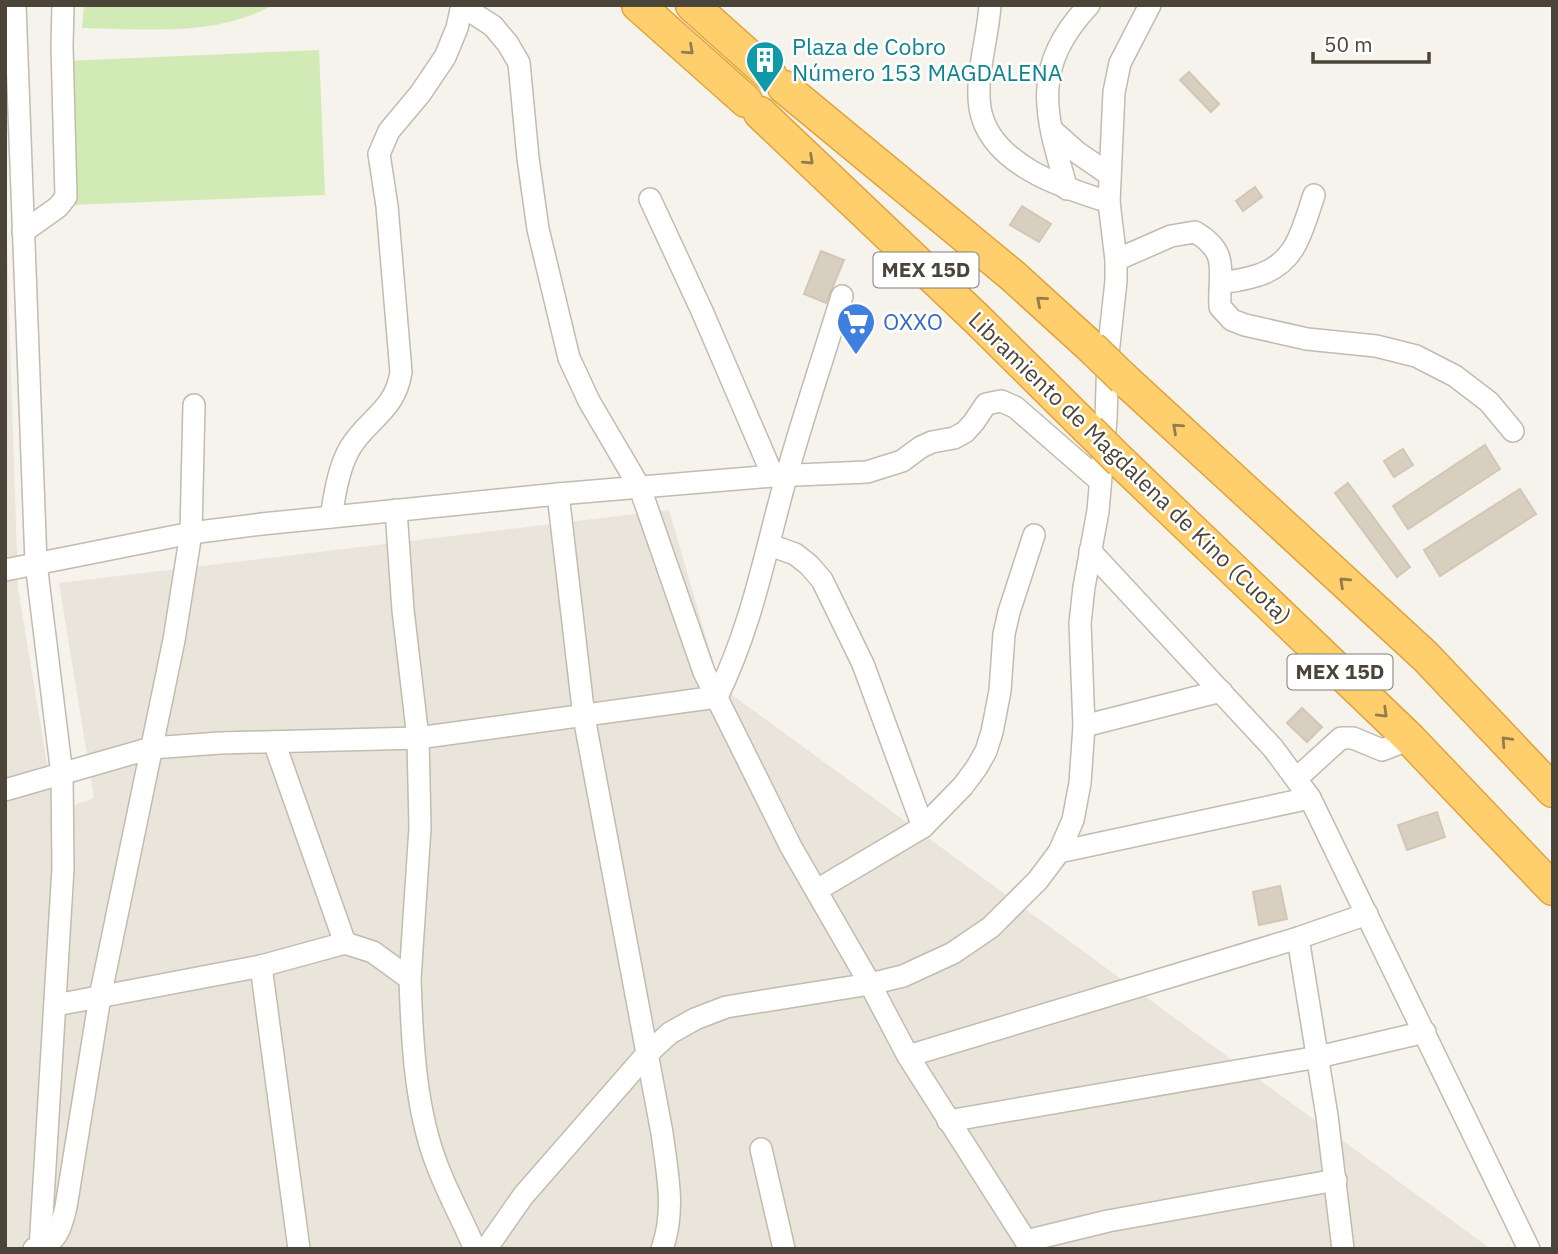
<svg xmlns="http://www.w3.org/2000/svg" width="1558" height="1254" font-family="'IBM Plex Sans',sans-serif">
  <rect width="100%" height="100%" fill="#f6f3ec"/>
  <!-- residential -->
  <polygon fill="#eae5da" points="5,185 18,588 55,812 94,798 59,583 669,510 720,686 1491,1249 5,1249"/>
  <!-- park -->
  <g fill="#d2eab5">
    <path d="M84,5H273C215,37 146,29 82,28Z"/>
    <polygon points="319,50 325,195 70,205 65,61"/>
  </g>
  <!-- building -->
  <g fill="#d8cfc1" stroke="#d3c7b4" stroke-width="2">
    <polygon points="1189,72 1219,104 1211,112 1180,80"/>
    <polygon points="1255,187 1262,197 1243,211 1236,201"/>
    <polygon points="1022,206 1051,224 1039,242 1010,225"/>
    <polygon points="821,251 844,260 826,303 804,294"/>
    <polygon points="1485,445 1500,469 1408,529 1393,506"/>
    <polygon points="1403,449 1413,465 1394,477 1384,461"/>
    <polygon points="1348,483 1410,567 1397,577 1335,493"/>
    <polygon points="1520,489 1536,514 1440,576 1424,550"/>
    <polygon points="1302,708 1322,727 1307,742 1287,723"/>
    <polygon points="1437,812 1445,837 1407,850 1398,825"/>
    <polygon points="1280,886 1287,919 1259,925 1253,892"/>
  </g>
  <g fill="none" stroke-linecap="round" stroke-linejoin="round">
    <defs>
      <g id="minor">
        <polyline points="15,5 36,563 62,775 63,868 40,1249"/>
        <path d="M990,5C988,39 975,74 980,108C989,164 1063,188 1109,202"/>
        <polyline points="462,6 493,26 508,44 519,63 528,158 538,229 569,358 589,401 640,488 704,672 791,847 870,984 908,1056 1031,1249"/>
        <polyline points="1052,130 1078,153 1110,175"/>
        <path d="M1067,189C1045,114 1030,68 1089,5"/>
        <polyline points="650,199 702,311 773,476"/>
        <polyline points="23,232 58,207 66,197 62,46 63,5"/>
        <path d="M1116,260L1171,236L1195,232C1231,253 1218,272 1220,307L1232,320L1245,325L1307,339L1376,346L1416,356L1455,376L1489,402L1513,431"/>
        <path d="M1221,282C1235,282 1246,279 1259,275C1297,262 1302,230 1314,195"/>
        <path d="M558,494L584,717L662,1133C667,1172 676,1210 662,1249"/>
        <polyline points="396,510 403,610 418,738 420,828 410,979"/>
        <path d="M331,517C335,494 338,469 350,448C368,418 395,411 401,372L387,206L379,154L389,131L420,94L445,57L457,28L462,5"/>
        <polyline points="770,545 795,554 809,565 822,580 863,664 923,827"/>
        <polyline points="1090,551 1273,748 1310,798 1529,1249"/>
        <polyline points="5,570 191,533 262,524 558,494 773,476 867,472 902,461 921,447 932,442 954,438 965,432 974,422 986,404 1001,401 1015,407 1100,481"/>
        <polyline points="1084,726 1221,691"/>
        <polyline points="274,742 345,943"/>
        <polyline points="1297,778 1341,738 1353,738 1382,750 1410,739"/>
        <path d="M5,790L151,748L220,743L418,738L717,697C753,623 765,552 787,474C804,414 824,355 842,296"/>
        <polyline points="1059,852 1310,798"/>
        <polyline points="817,890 923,827 963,786 977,767 986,751 992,732 1000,691 1004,634 1009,612 1034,535"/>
        <polyline points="1298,938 1327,1116 1343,1249"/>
        <polyline points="261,966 299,1249"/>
        <path d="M56,1005L261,966L345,943L373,952L410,979C412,1040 415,1108 437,1165C448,1194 463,1221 475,1249"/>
        <polyline points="908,1056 1298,938 1367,914"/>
        <polyline points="948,1121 1318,1057 1425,1032"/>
        <polyline points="761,1149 784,1249"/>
        <polyline points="1026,1241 1108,1221 1336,1180"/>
        <path d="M34,1249C57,1244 61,1228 66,1207L100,997L174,640L191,533L194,405"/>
        <polyline points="486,1249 523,1196 646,1055 670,1033 695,1019 726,1007 870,984 903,976 953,953 991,927 1038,880 1059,852 1073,820 1080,783 1084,726 1080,623 1084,587 1098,511 1106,419 1108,354 1116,281 1116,260 1109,202 1114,92 1120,63 1150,5"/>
      </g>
      <g id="highway">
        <polyline points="638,5 746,101"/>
        <polyline points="692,5 770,75"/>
        <polyline points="784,87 1013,276 1091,347"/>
        <polyline points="760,113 977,319 1089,430"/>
        <polyline points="1124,379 1425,656 1553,791"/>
        <polyline points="1121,462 1410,739 1553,889"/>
      </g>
    </defs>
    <!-- minor casing -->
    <use href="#minor" stroke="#c2bbae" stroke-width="24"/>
    <!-- highway casing -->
    <use href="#highway" stroke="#e0a43c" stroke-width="35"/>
    <!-- minor -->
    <use href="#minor" stroke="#fff" stroke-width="21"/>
    <!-- highway -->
    <use href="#highway" stroke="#ffcf6e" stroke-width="32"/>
    <defs>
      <g id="highway-bridge">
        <polyline points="1091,347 1124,379"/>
        <polyline points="1089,430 1121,462"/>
      </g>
    </defs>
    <!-- highway-bridge casing -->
    <use href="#highway-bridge" stroke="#e0a43c" stroke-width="35" stroke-linecap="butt"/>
    <!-- highway-bridge -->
    <use href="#highway-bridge" stroke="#ffcf6e" stroke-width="32"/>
  </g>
  <!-- one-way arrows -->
  <defs><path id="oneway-chevron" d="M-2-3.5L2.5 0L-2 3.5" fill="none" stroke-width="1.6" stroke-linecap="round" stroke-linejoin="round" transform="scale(1.75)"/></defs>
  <g stroke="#937c4e">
    <use href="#oneway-chevron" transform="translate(689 50) rotate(42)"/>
    <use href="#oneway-chevron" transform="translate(809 160) rotate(43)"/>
    <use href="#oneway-chevron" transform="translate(1041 301) rotate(-139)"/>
    <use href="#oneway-chevron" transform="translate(1177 428) rotate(-138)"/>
    <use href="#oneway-chevron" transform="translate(1344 582) rotate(-137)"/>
    <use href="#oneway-chevron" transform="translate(1383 713) rotate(44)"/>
    <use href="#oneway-chevron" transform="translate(1506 741) rotate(-133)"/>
  </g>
  <!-- icons -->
  <defs>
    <symbol id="building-pin" viewBox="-11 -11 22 30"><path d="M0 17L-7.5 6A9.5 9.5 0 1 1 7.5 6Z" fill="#0f9aa8" stroke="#fff"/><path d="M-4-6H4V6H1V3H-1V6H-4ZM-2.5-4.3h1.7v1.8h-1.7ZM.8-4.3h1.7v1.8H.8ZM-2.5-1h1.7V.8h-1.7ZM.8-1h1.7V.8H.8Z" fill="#fff"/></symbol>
    <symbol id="supermarket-pin" viewBox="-11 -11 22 30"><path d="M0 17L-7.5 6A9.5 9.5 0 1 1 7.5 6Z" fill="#3f7fe0" stroke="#fff"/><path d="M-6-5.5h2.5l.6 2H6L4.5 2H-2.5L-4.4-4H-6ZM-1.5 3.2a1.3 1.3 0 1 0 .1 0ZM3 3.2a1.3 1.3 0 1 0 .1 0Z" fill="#fff"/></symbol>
  </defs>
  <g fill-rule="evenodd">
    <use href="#building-pin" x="743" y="38" width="44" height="60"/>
    <use href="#supermarket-pin" x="834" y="300" width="44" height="60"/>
  </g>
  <g text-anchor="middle" stroke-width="5" stroke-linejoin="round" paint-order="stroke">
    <!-- shield labels -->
    <g fill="#fff" stroke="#817c74" stroke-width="2">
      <rect x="873.5" y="252.5" width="105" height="35" rx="5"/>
      <rect x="1287.5" y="654.5" width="105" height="35" rx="5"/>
    </g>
    <g font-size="21" font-weight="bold" fill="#4b4439">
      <text x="926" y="277">MEX 15D</text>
      <text x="1340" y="679">MEX 15D</text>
    </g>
    <!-- culture labels -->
    <g font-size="23" fill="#0d838f" stroke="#fff" text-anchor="start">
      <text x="792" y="55">Plaza de Cobro<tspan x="792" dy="26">Número 153 MAGDALENA</tspan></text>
    </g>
    <!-- shop labels -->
    <g font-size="23" fill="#366cbe" stroke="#fff" text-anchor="start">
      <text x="883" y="330">OXXO</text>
    </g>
    <!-- street labels -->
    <g font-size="23" fill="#4b4439" stroke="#fff">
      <text transform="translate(1130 468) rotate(44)" y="8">Libramiento de Magdalena de Kino (Cuota)</text>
    </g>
  </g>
  <!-- border -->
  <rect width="1558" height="1254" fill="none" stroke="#4b4439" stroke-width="14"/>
  <!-- scale -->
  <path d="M1313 52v10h116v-10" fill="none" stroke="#4b4439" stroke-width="3.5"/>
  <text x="1324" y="52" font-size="21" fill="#4b4439" stroke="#ffffff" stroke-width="5" paint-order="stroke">50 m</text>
</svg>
